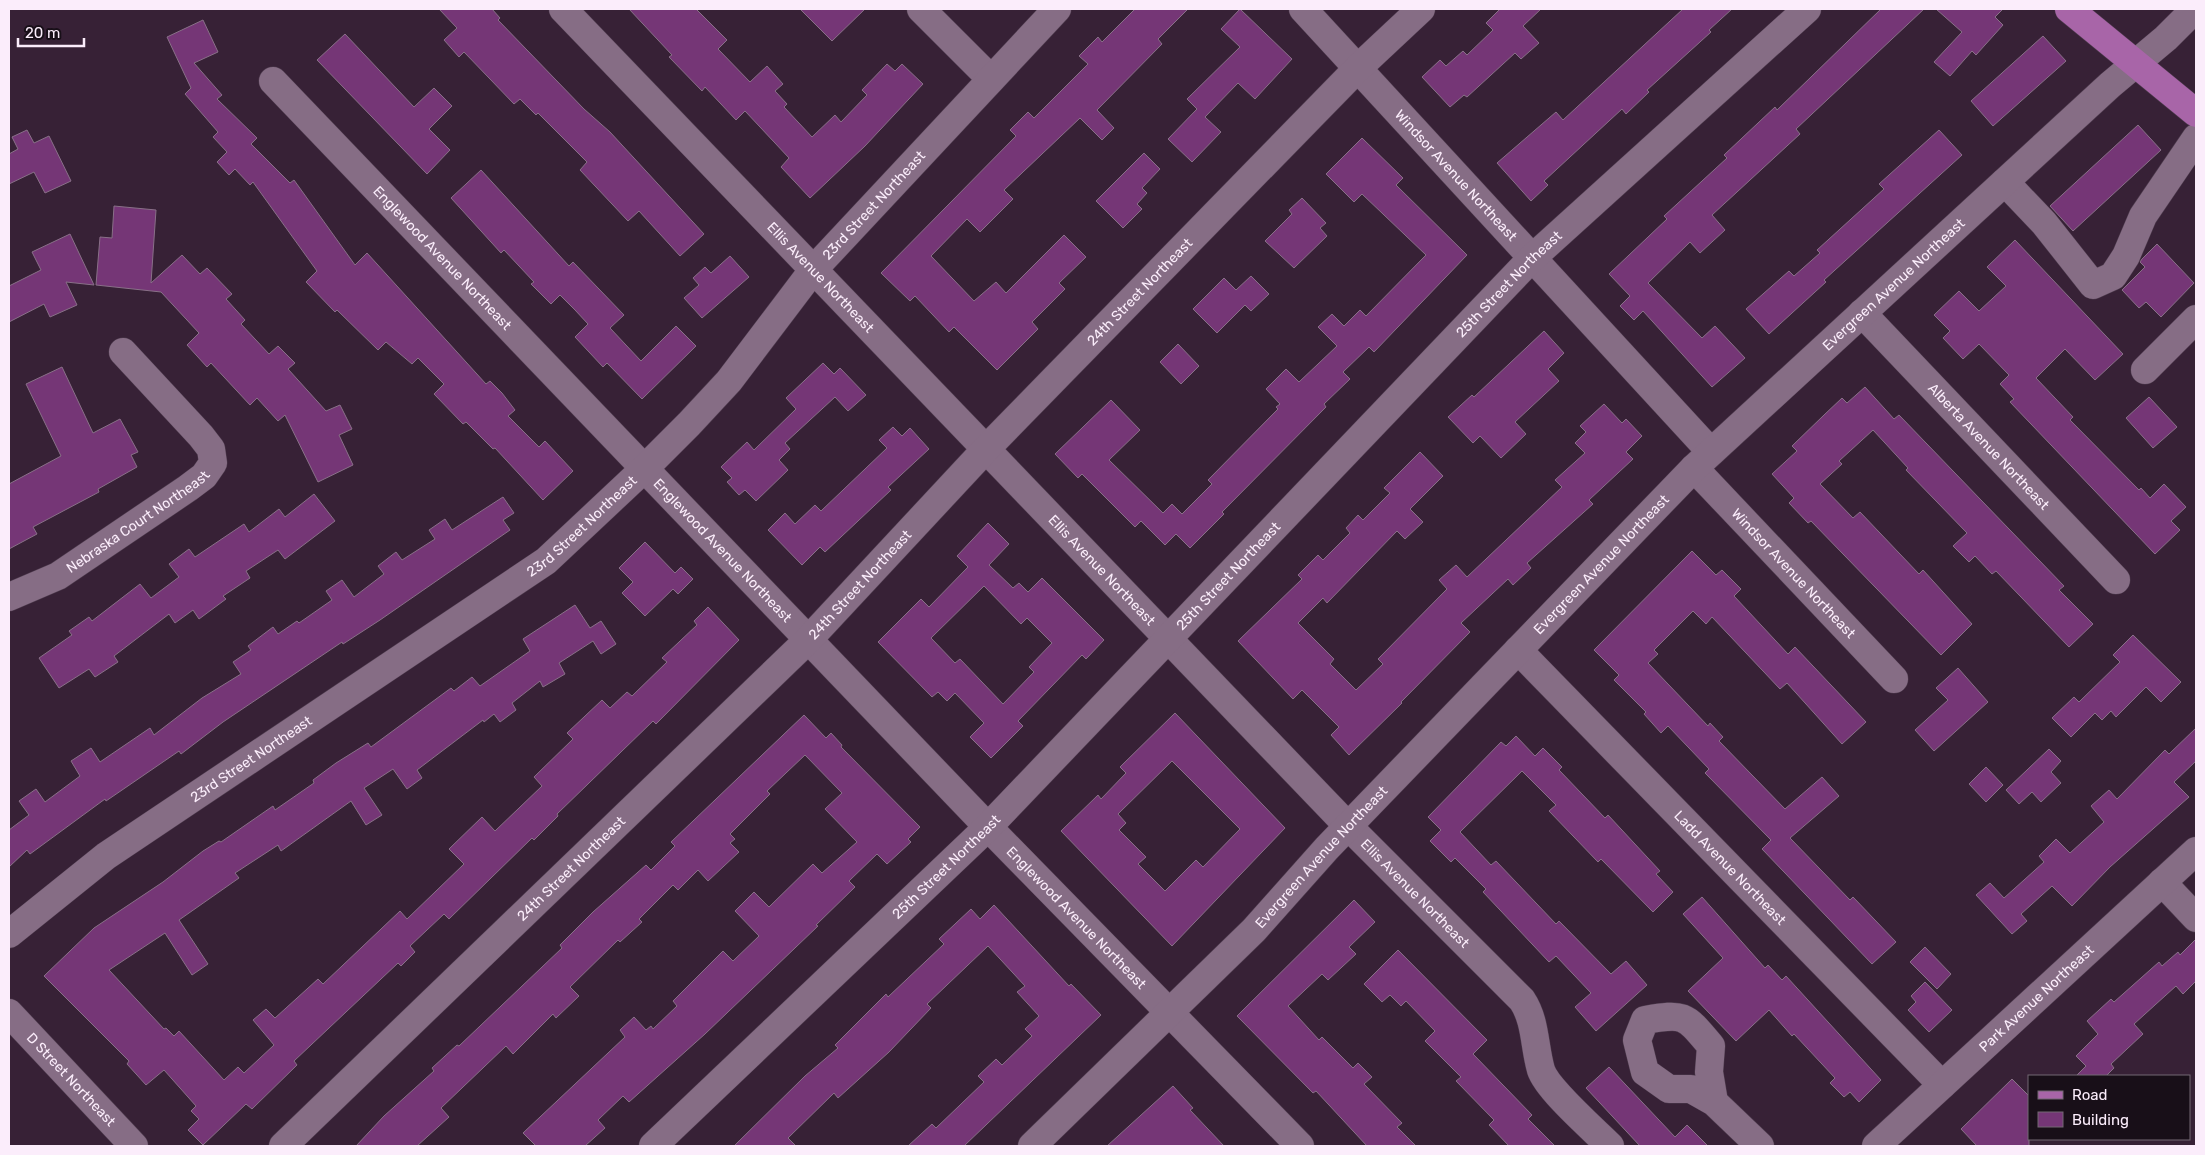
<svg xmlns="http://www.w3.org/2000/svg" width="2205" height="1155" font-family="Rubik,sans-serif">
  <rect width="100%" height="100%" fill="#372136"/>
  <!-- building -->
  <g fill="#753676" stroke="#897088" fill-rule="evenodd">
    <polygon points="439,9 492,9 500,18 498,20 584,109 610,132 704,234 680,256 639,211 628,221 580,170 587,162 538,113 536,115 520,99 514,104 464,52 459,57 444,40 457,28"/>
    <polygon points="629,9 696,9 727,40 718,49 750,82 767,66 783,84 775,91 787,104 784,107 812,137 835,115 841,122 867,95 862,90 887,64 895,71 902,64 923,84 865,146 810,198 781,167 789,158 745,111 736,120 705,87 702,91 669,57 672,55"/>
    <polygon points="800,9 865,9 832,41"/>
    <polygon points="1135,9 1188,9 1158,39 1162,44 1097,110 1114,128 1102,140 1080,118 1004,190 1013,199 980,232 967,219 931,256 974,301 996,282 1006,293 1064,235 1086,257 1059,283 1065,289 1032,322 1038,329 997,370 954,327 949,332 915,296 910,301 881,273 1016,136 1010,130 1028,112 1034,118 1088,64 1079,56 1098,37 1102,42"/>
    <polygon points="1240,9 1292,59 1255,99 1238,83 1205,117 1221,132 1192,162 1168,139 1197,109 1187,99 1240,47 1221,29"/>
    <polygon points="1500,9 1541,9 1523,26 1539,43 1521,59 1515,53 1467,97 1464,95 1450,107 1422,77 1440,60 1446,66 1463,51 1467,55 1493,30 1486,23"/>
    <polygon points="1683,9 1732,9 1709,30 1711,32 1647,90 1649,92 1626,114 1622,109 1544,181 1548,185 1531,201 1497,163 1556,112 1563,120"/>
    <polygon points="1881,9 1924,9 1796,129 1800,134 1712,215 1725,230 1700,253 1690,242 1648,283 1702,338 1715,326 1745,358 1712,387 1643,311 1634,320 1620,306 1630,296 1609,274 1667,219 1664,216 1727,158 1724,155 1775,107 1777,110"/>
    <polygon points="1936,9 2003,9 1995,17 2003,25 1976,55 1972,51 1950,76 1934,62 1962,32"/>
    <polygon points="203,20 218,52 194,63 222,95 217,99 257,138 251,144 290,183 294,180 355,265 367,253 486,384 490,381 502,393 515,410 508,416 539,447 545,441 573,471 543,500 495,448 493,449 466,422 463,424 434,394 444,384 418,358 412,364 386,342 378,350 337,310 335,312 306,282 317,271 253,182 250,185 235,169 229,175 217,162 227,152 213,137 218,132 185,94 191,88 167,37"/>
    <polygon points="345,34 414,107 434,88 452,106 429,129 450,150 427,174 317,60"/>
    <polygon points="2043,36 2066,61 1993,126 1971,101"/>
    <polygon points="2138,125 2161,150 2073,231 2050,206"/>
    <polygon points="27,130 34,143 49,136 71,181 45,193 34,172 9,184 9,154 18,149 12,137"/>
    <polygon points="1939,130 1962,155 1824,280 1826,282 1769,334 1746,309 1789,271 1794,276 1820,253 1817,250 1884,189 1879,184"/>
    <polygon points="1362,138 1403,178 1396,185 1467,255 1374,352 1369,347 1343,372 1350,379 1324,404 1326,407 1222,512 1224,514 1190,548 1176,534 1165,545 1141,521 1135,527 1082,474 1078,478 1055,454 1111,400 1140,430 1109,460 1163,513 1172,504 1182,514 1212,484 1208,480 1278,409 1276,407 1280,404 1266,389 1286,369 1299,382 1337,346 1318,327 1332,314 1344,326 1360,310 1366,316 1426,255 1362,194 1354,202 1326,174"/>
    <polygon points="1144,153 1160,169 1142,188 1147,193 1137,204 1142,209 1123,228 1096,201"/>
    <polygon points="481,170 569,266 573,262 624,315 610,328 641,361 676,326 696,346 642,399 607,363 603,367 575,337 588,324 575,310 560,295 551,304 531,284 534,282 504,250 501,253 451,198"/>
    <polygon points="1302,198 1326,223 1320,228 1327,236 1294,268 1265,241 1292,214 1289,210"/>
    <polygon points="114,206 156,210 151,283 182,255 200,274 207,268 232,294 226,299 245,320 241,324 269,354 278,346 295,363 288,369 326,411 340,405 352,429 339,435 353,465 318,482 285,415 278,421 257,398 250,405 211,363 207,367 187,345 199,333 161,292 96,285 100,237 112,238"/>
    <polygon points="70,234 94,285 66,282 77,305 50,317 44,304 9,322 9,286 41,270 32,252"/>
    <polygon points="2015,240 2123,354 2095,380 2065,349 2036,378 2073,417 2070,420 2139,490 2141,488 2150,498 2164,484 2186,507 2171,521 2180,530 2155,554 2010,402 2014,399 2000,384 2009,375 1979,344 1963,359 1943,338 1950,331 1934,315 1959,291 1979,311 2006,286 1987,267"/>
    <polygon points="2157,244 2194,283 2161,317 2146,302 2139,308 2122,290 2145,267 2140,262 2142,259"/>
    <polygon points="730,256 749,277 702,318 684,298 699,285 693,278 705,267 711,273"/>
    <polygon points="1251,276 1269,294 1251,311 1245,305 1217,333 1193,309 1224,278 1236,290"/>
    <polygon points="1544,331 1564,353 1548,369 1559,381 1515,422 1526,434 1501,458 1480,436 1473,443 1448,417 1472,395 1474,397"/>
    <polygon points="1178,344 1199,366 1181,384 1160,362"/>
    <polygon points="823,363 834,374 840,368 866,395 848,411 835,397 785,443 790,449 779,460 788,470 756,501 745,490 739,495 727,482 732,478 721,467 747,442 754,450 796,409 786,398"/>
    <polygon points="62,367 93,433 120,419 138,452 131,455 137,467 98,489 99,492 33,527 37,534 9,549 9,484 61,456 26,384"/>
    <polygon points="1865,387 1894,419 1899,415 2064,586 2059,590 2093,624 2069,647 1996,571 1992,574 1975,556 1969,562 1953,546 1967,533 1906,470 1908,468 1873,430 1839,461 1842,464 1820,484 1853,518 1860,512 1919,574 1923,570 1972,624 1941,655 1811,521 1808,523 1789,503 1794,498 1772,474 1797,451 1792,446 1824,415 1842,398 1847,403"/>
    <polygon points="2149,397 2177,427 2153,448 2126,418"/>
    <polygon points="1604,404 1622,423 1626,419 1642,436 1626,452 1633,459 1589,500 1593,504 1527,563 1531,568 1513,585 1508,579 1461,623 1470,632 1401,702 1402,703 1349,755 1331,735 1339,727 1302,690 1293,699 1238,641 1302,579 1298,575 1318,555 1323,560 1350,533 1346,528 1358,515 1363,520 1390,493 1384,488 1420,452 1443,476 1410,509 1423,522 1405,539 1397,531 1327,603 1323,598 1298,623 1334,659 1330,664 1356,690 1383,664 1378,659 1447,589 1439,580 1456,565 1467,577 1562,487 1555,480 1585,453 1575,443 1586,432 1580,426"/>
    <polygon points="893,427 902,436 910,428 929,449 888,487 891,490 825,552 820,547 802,565 768,530 785,513 795,524 815,505 821,511 887,448 879,440"/>
    <polygon points="314,494 335,521 285,559 278,550 246,571 250,578 223,596 226,599 199,619 193,610 175,623 169,614 114,656 118,662 95,677 89,669 59,688 39,658 72,635 69,631 89,617 92,621 140,584 151,598 179,577 169,564 189,549 195,557 244,524 249,532 279,509 285,517"/>
    <polygon points="503,497 514,513 503,520 510,530 380,620 343,644 342,642 223,722 181,754 179,751 106,801 105,799 30,854 27,850 9,867 9,830 29,815 19,801 36,789 45,802 80,776 71,761 91,748 100,762 150,728 154,735 202,698 241,674 233,662 251,650 248,646 273,627 278,634 297,621 299,623 332,600 326,591 342,580 354,597 384,574 378,566 396,552 402,560 435,539 429,530 445,519 452,530"/>
    <path d="M988,523L1009,544L989,565L1013,588L1019,583L1028,592L1042,578L1104,640L1086,659L1082,655L1018,721L1023,726L991,758L970,737L984,723L955,693L947,701L938,692L932,697L878,642L921,599L929,607L968,567L957,556ZM984,586L1021,624L1027,618L1052,643L1029,667L1034,672L1003,704L960,659L955,663L931,638Z"/>
    <polygon points="645,542 675,573 681,567 693,579 678,594 673,589 645,616 622,593 633,582 619,568"/>
    <polygon points="1692,551 1716,575 1722,570 1741,589 1734,596 1788,654 1795,647 1866,722 1842,744 1787,683 1780,689 1712,617 1706,624 1693,611 1654,650 1658,654 1648,663 1708,726 1710,723 1723,737 1719,741 1785,809 1822,777 1839,796 1790,838 1850,900 1853,897 1896,942 1872,964 1762,849 1771,840 1705,773 1709,769 1668,726 1661,733 1644,714 1646,712 1614,680 1619,675 1594,650"/>
    <polygon points="575,605 590,628 601,621 616,644 601,654 593,641 559,663 565,674 543,687 540,681 512,703 516,710 500,722 494,714 484,722 483,720 417,770 422,778 407,789 393,769 364,788 382,815 366,825 351,801 281,851 278,845 235,873 239,878 179,920 208,964 192,975 165,933 109,970 164,1029 166,1028 174,1036 179,1031 224,1080 238,1067 244,1073 274,1045 253,1020 266,1009 275,1018 318,979 323,984 400,911 407,919 464,864 449,849 482,817 495,831 542,786 534,777 573,739 567,733 602,700 610,708 627,692 632,696 667,662 662,658 697,625 694,621 708,607 739,640 656,724 653,721 557,814 558,816 534,840 532,838 449,919 444,914 410,946 415,952 401,966 398,963 294,1061 297,1065 252,1109 246,1104 203,1145 188,1130 199,1119 191,1111 196,1106 164,1070 146,1085 127,1064 129,1061 44,976 94,928 163,882 203,851 219,841 221,842 273,806 275,810 314,783 313,780 336,763 368,743 371,747 451,688 454,691 472,677 480,686 530,651 523,639"/>
    <polygon points="2133,635 2181,682 2161,702 2146,687 2116,717 2111,711 2102,720 2095,713 2071,737 2052,718 2074,697 2079,702 2120,662 2113,655"/>
    <polygon points="1958,668 1988,702 1934,751 1915,730 1948,700 1936,688"/>
    <path d="M1175,713L1285,828L1172,946L1061,831L1098,795L1101,799L1126,773L1120,767ZM1172,761L1240,829L1203,867L1196,860L1165,891L1138,864L1146,857L1119,830L1126,823L1118,814Z"/>
    <polygon points="804,715 826,738 831,733 842,745 841,747 920,827 908,839 911,842 887,864 877,854 849,881 855,887 816,925 818,926 705,1034 629,1102 623,1096 598,1120 605,1128 585,1146 536,1146 523,1133 625,1037 620,1030 634,1017 646,1030 651,1026 653,1029 677,1006 673,1001 723,951 733,961 759,936 735,911 754,892 769,907 813,864 822,873 857,842 825,809 842,793 805,755 767,791 770,794 730,834 735,839 730,843 739,852 708,881 698,870 678,890 673,885 639,919 642,922 620,942 618,940 570,987 579,996 556,1018 553,1014 513,1054 506,1046 441,1108 449,1117 417,1146 356,1146 384,1116 434,1071 432,1068 457,1045 459,1046 562,948 560,945 593,912 646,865 651,870 675,846 671,842"/>
    <polygon points="2196,728 2196,761 2174,782 2189,797 2110,867 2072,906 2052,886 2021,914 2027,921 2012,934 1976,895 1990,883 2004,898 2044,862 2039,856 2056,839 2070,853 2104,822 2091,806 2109,790 2117,799 2165,750 2169,754"/>
    <polygon points="1516,736 1535,756 1543,748 1562,767 1559,770 1605,818 1608,815 1660,871 1656,874 1673,892 1653,912 1601,859 1598,862 1549,811 1556,805 1522,771 1460,832 1491,865 1496,861 1556,924 1559,921 1611,974 1626,961 1647,985 1596,1031 1575,1007 1591,993 1556,956 1549,962 1483,892 1486,889 1455,858 1451,862 1430,841 1441,830 1428,817 1501,742 1506,746"/>
    <polygon points="2049,749 2061,761 2051,772 2061,783 2041,802 2032,792 2019,804 2006,790"/>
    <polygon points="1986,767 2003,785 1986,802 1969,784"/>
    <polygon points="1702,897 1765,968 1768,965 1782,980 1786,976 1881,1080 1859,1102 1850,1092 1844,1097 1830,1083 1835,1078 1794,1034 1792,1036 1769,1010 1736,1041 1688,991 1723,958 1683,914"/>
    <polygon points="1354,900 1375,922 1349,947 1356,954 1328,980 1322,974 1288,1006 1319,1040 1322,1037 1353,1068 1358,1063 1372,1077 1364,1084 1402,1123 1397,1127 1416,1146 1367,1146 1316,1091 1313,1093 1237,1016"/>
    <polygon points="994,905 1069,986 1071,984 1101,1015 964,1146 908,1146 932,1124 936,1128 984,1082 978,1076 996,1059 1002,1065 1032,1036 1025,1029 1039,1016 1017,992 1025,986 988,946 927,1004 931,1008 889,1052 838,1098 834,1093 788,1138 796,1146 734,1146 805,1076 838,1048 835,1045 886,994 888,997 944,944 939,939 971,909 980,919"/>
    <polygon points="2196,939 2196,981 2183,994 2176,986 2134,1024 2143,1034 2111,1064 2114,1068 2106,1076 2076,1076 2086,1066 2076,1056 2098,1034 2087,1021 2111,999 2114,1002 2159,962 2162,966 2178,952 2180,955"/>
    <polygon points="1925,947 1951,974 1937,989 1910,962"/>
    <polygon points="1398,950 1487,1040 1473,1054 1532,1115 1528,1119 1555,1146 1509,1146 1489,1125 1494,1120 1456,1081 1461,1077 1425,1041 1435,1031 1406,1001 1401,1006 1390,995 1382,1002 1364,984"/>
    <polygon points="1925,982 1952,1010 1929,1032 1908,1010 1916,1002 1911,996"/>
    <polygon points="1609,1067 1675,1137 1687,1125 1708,1146 1640,1146 1586,1088"/>
    <polygon points="2012,1079 2029,1096 2029,1146 1977,1146 1961,1129"/>
    <polygon points="1173,1086 1193,1108 1190,1110 1224,1146 1107,1146"/>
  </g>
  <g fill="none" stroke-linecap="round" stroke-linejoin="round">
    <defs>
      <g id="minor">
        <path id="s1" d="M563,9L1348,826L1522,1000C1536,1021 1534,1046 1541,1070C1547,1089 1594,1130 1610,1146"/>
        <polyline points="921,9 991,79"/>
        <path id="s2" d="M1303,9L1711,452"/>
        <path id="s3" d="M273,81L988,827L1300,1146"/>
        <polyline points="2005,182 2044,223 2093,285 2113,276 2126,256 2143,216 2196,138"/>
        <path id="s4" d="M1862,313L2116,580"/>
        <polyline points="2145,370 2196,319"/>
        <path id="s5" d="M1694,468L1894,679"/>
        <path id="s6" d="M9,597L58,576L188,488L204,476L213,463L211,449L201,436L123,352"/>
        <path id="s7" d="M1518,650L1942,1085"/>
        <polyline points="2162,882 2196,918"/>
        <path id="s8" d="M9,934L106,856L546,561L644,469L689,424L729,381L813,270L1057,9"/>
        <path id="s9" d="M9,1013L134,1146"/>
        <path d="M1714,1102L1709,1072L1711,1046C1685,1015 1685,1013 1645,1020L1637,1040L1645,1072L1669,1089H1691L1714,1102L1760,1146"/>
        <path id="s10" d="M283,1146L809,639L985,450L1358,68L1421,9"/>
        <path id="s11" d="M653,1146L988,827L1531,259L1807,9"/>
        <path id="s12" d="M1032,1146L1254,930L1327,848L1694,468L2110,85L2166,38L2195,9"/>
        <path id="s13" d="M1876,1146L2196,851"/>
      </g>
      <polyline id="major" points="2069,9 2196,113"/>
    </defs>
    <!-- minor casing -->
    <use href="#minor" stroke="#4e3c4e" stroke-width="29"/>
    <!-- major casing -->
    <use href="#major" stroke="#4e3c4e" stroke-width="29"/>
    <!-- minor -->
    <use href="#minor" stroke="#866d85" stroke-width="28"/>
    <!-- major -->
    <use href="#major" stroke="#a865a8" stroke-width="28"/>
  </g>
  <g text-anchor="middle" stroke-width="4" stroke-linejoin="round" paint-order="stroke">
    <!-- street labels -->
    <g font-size="14" fill="#fbedfb" stroke="#180f18">
      <text dy="5" stroke="none"><textPath href="#s2" startOffset="226">Windsor Avenue Northeast</textPath></text>
      <text dy="5" stroke="none"><textPath href="#s8" startOffset="1139">23rd Street Northeast</textPath></text>
      <text dy="5" stroke="none"><textPath href="#s3" startOffset="245">Englewood Avenue Northeast</textPath></text>
      <text dy="5" stroke="none"><textPath href="#s1" startOffset="372">Ellis Avenue Northeast</textPath></text>
      <text dy="5" stroke="none"><textPath href="#s11" startOffset="1215">25th Street Northeast</textPath></text>
      <text dy="5" stroke="none"><textPath href="#s12" startOffset="1219">Evergreen Avenue Northeast</textPath></text>
      <text dy="5" stroke="none"><textPath href="#s10" startOffset="1210">24th Street Northeast</textPath></text>
      <text dy="5" stroke="none"><textPath href="#s4" startOffset="184">Alberta Avenue Northeast</textPath></text>
      <text dy="5" stroke="none"><textPath href="#s6" startOffset="150">Nebraska Court Northeast</textPath></text>
      <text dy="5" stroke="none"><textPath href="#s8" startOffset="704">23rd Street Northeast</textPath></text>
      <text dy="5" stroke="none"><textPath href="#s3" startOffset="650">Englewood Avenue Northeast</textPath></text>
      <text dy="5" stroke="none"><textPath href="#s12" startOffset="814">Evergreen Avenue Northeast</textPath></text>
      <text dy="5" stroke="none"><textPath href="#s1" startOffset="778">Ellis Avenue Northeast</textPath></text>
      <text dy="5" stroke="none"><textPath href="#s5" startOffset="145">Windsor Avenue Northeast</textPath></text>
      <text dy="5" stroke="none"><textPath href="#s11" startOffset="810">25th Street Northeast</textPath></text>
      <text dy="5" stroke="none"><textPath href="#s10" startOffset="805">24th Street Northeast</textPath></text>
      <text dy="5" stroke="none"><textPath href="#s8" startOffset="299">23rd Street Northeast</textPath></text>
      <text dy="5" stroke="none"><textPath href="#s12" startOffset="409">Evergreen Avenue Northeast</textPath></text>
      <text dy="5" stroke="none"><textPath href="#s11" startOffset="405">25th Street Northeast</textPath></text>
      <text dy="5" stroke="none"><textPath href="#s7" startOffset="304">Ladd Avenue Northeast</textPath></text>
      <text dy="5" stroke="none"><textPath href="#s10" startOffset="400">24th Street Northeast</textPath></text>
      <text dy="5" stroke="none"><textPath href="#s1" startOffset="1228">Ellis Avenue Northeast</textPath></text>
      <text dy="5" stroke="none"><textPath href="#s3" startOffset="1160">Englewood Avenue Northeast</textPath></text>
      <text dy="5" stroke="none"><textPath href="#s13" startOffset="218">Park Avenue Northeast</textPath></text>
      <text dy="5" stroke="none"><textPath href="#s9" startOffset="91">D Street Northeast</textPath></text>
    </g>
  </g>
  <!-- border -->
  <rect width="2205" height="1155" fill="none" stroke="#fbedfb" stroke-width="20"/>
  <!-- legend -->
  <rect x="2028" y="1075" width="162" height="65" fill="#180f18" stroke="#736873"/>
  <rect x="2038" y="1091" width="25" height="8" fill="#a865a8" stroke="#736873"/>
  <text x="2072" y="1100" font-size="15" fill="#fbedfb">Road</text>
  <rect x="2038" y="1112" width="25" height="15" fill="#753676" stroke="#736873"/>
  <text x="2072" y="1125" font-size="15" fill="#fbedfb">Building</text>
  <!-- scale -->
  <path d="M18 38v8h66v-8" fill="none" stroke="#fbedfb" stroke-width="2.5"/>
  <text x="25" y="38" font-size="15" fill="#fbedfb" stroke="#180f18" stroke-width="4" paint-order="stroke">20 m</text>
</svg>
